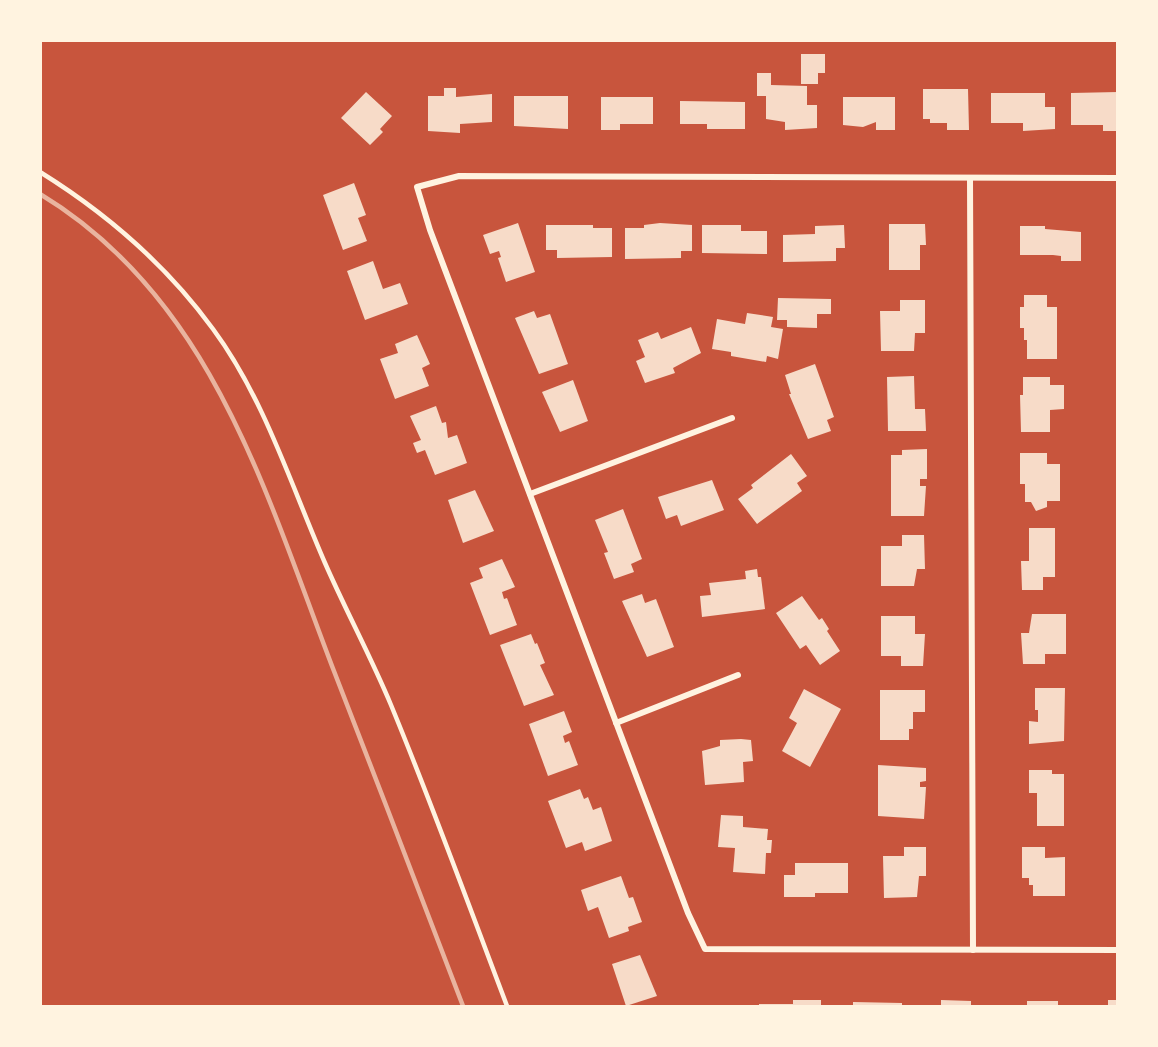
<svg xmlns="http://www.w3.org/2000/svg" width="1158" height="1047" font-family="Cabin,sans-serif">
  <rect width="100%" height="100%" fill="#c8553d"/>
  <!-- building -->
  <g fill="#f7dbc8">
    <polygon points="801,54 825,54 825,73 818,73 818,84 801,84"/>
    <polygon points="757,73 771,73 771,85 807,86 807,105 817,105 817,128 785,130 785,122 766,119 766,96 757,96"/>
    <polygon points="444,88 456,88 456,97 492,94 492,122 460,124 460,133 428,131 428,96 444,96"/>
    <polygon points="923,89 968,89 969,130 947,130 947,123 930,123 930,119 923,119"/>
    <polygon points="366,92 392,116 380,129 383,132 370,145 341,118"/>
    <polygon points="1118,92 1118,131 1103,131 1103,125 1071,125 1071,93"/>
    <polygon points="991,93 1045,93 1045,107 1055,107 1055,129 1023,131 1023,123 991,123"/>
    <polygon points="514,96 568,96 568,129 514,126"/>
    <polygon points="601,97 653,97 653,124 620,124 620,130 601,130"/>
    <polygon points="843,97 895,97 895,130 876,130 876,122 863,127 843,125"/>
    <polygon points="680,101 745,102 745,129 707,129 707,124 680,124"/>
    <polygon points="354,183 366,215 358,218 367,241 343,250 323,195"/>
    <polygon points="518,223 535,272 506,282 498,258 501,257 499,251 490,254 483,235"/>
    <polygon points="660,223 692,225 692,251 681,251 681,258 625,259 625,228 644,228 644,225"/>
    <polygon points="889,224 925,224 926,245 920,245 920,270 889,270"/>
    <polygon points="546,225 593,225 593,228 612,228 612,257 557,258 557,250 546,250"/>
    <polygon points="702,225 741,225 741,231 767,231 767,254 702,253"/>
    <polygon points="844,225 845,248 836,248 836,261 783,262 783,235 815,234 815,226"/>
    <polygon points="1020,226 1045,226 1045,229 1081,232 1081,261 1061,261 1061,256 1053,255 1020,255"/>
    <polygon points="373,261 383,289 400,283 408,304 365,320 347,271"/>
    <polygon points="1024,295 1047,295 1047,307 1057,307 1057,359 1027,359 1027,340 1024,340 1024,328 1020,328 1020,307 1024,307"/>
    <polygon points="778,298 831,299 831,314 817,314 817,328 787,327 787,320 777,320"/>
    <polygon points="900,300 925,300 925,333 915,333 914,351 881,351 880,311 900,311"/>
    <polygon points="534,311 537,318 550,314 568,364 539,374 515,318"/>
    <polygon points="747,313 773,317 771,327 783,329 778,359 767,356 766,362 731,356 731,352 712,349 717,319 745,324"/>
    <polygon points="691,327 701,353 673,368 675,373 645,383 636,361 645,357 638,340 658,332 661,339"/>
    <polygon points="417,335 430,364 422,368 429,386 395,399 380,359 398,353 395,344"/>
    <polygon points="815,364 834,417 827,420 831,431 808,439 789,394 791,394 785,375"/>
    <polygon points="914,376 915,409 925,409 926,431 888,431 887,377"/>
    <polygon points="1023,377 1050,377 1050,385 1064,385 1064,409 1050,410 1050,432 1021,432 1020,395 1023,395"/>
    <polygon points="573,380 588,421 560,432 542,392"/>
    <polygon points="436,406 442,423 446,422 448,438 457,435 467,463 435,475 425,450 417,453 413,443 421,440 410,416"/>
    <polygon points="927,449 927,479 920,479 920,486 926,486 924,516 891,516 891,455 902,455 902,450"/>
    <polygon points="1020,453 1047,453 1047,464 1060,464 1060,501 1047,501 1047,507 1036,511 1031,502 1025,502 1025,484 1020,484"/>
    <polygon points="791,454 807,476 797,483 802,491 757,524 738,499 753,488 751,485"/>
    <polygon points="712,480 724,510 681,526 677,515 666,519 658,497"/>
    <polygon points="475,490 494,531 463,543 448,500"/>
    <polygon points="623,509 642,559 631,564 634,572 614,579 604,553 608,552 595,520"/>
    <polygon points="1029,528 1055,528 1055,577 1043,577 1043,590 1022,590 1021,561 1029,561"/>
    <polygon points="902,535 924,535 925,569 917,569 914,586 881,586 881,546 902,546"/>
    <polygon points="502,559 515,587 502,592 504,599 507,598 517,625 490,635 470,583 483,578 479,568"/>
    <polygon points="757,569 758,577 761,577 765,609 702,617 700,596 711,595 709,583 746,579 745,571"/>
    <polygon points="642,594 645,603 656,599 674,647 647,657 622,601"/>
    <polygon points="802,596 819,620 822,618 829,629 827,631 840,651 820,665 806,645 800,649 776,613"/>
    <polygon points="1032,614 1066,614 1066,654 1045,654 1045,664 1023,664 1021,633 1029,633"/>
    <polygon points="881,616 915,616 915,634 925,634 923,666 901,666 901,656 881,656"/>
    <polygon points="531,634 535,644 537,643 545,663 540,665 554,695 524,706 500,645"/>
    <polygon points="1035,688 1065,688 1064,741 1029,744 1029,721 1038,722 1038,710 1035,710"/>
    <polygon points="804,689 841,709 810,767 782,751 797,723 789,718"/>
    <polygon points="880,690 925,690 925,712 913,712 913,729 909,729 909,740 880,740"/>
    <polygon points="564,711 572,732 563,736 565,743 569,741 578,765 548,776 529,724"/>
    <polygon points="741,739 751,740 753,761 743,762 744,782 705,785 702,751 720,746 720,740"/>
    <polygon points="878,765 926,768 926,781 920,782 920,787 926,787 924,819 878,816"/>
    <polygon points="1029,770 1052,770 1052,774 1064,774 1064,826 1037,826 1037,793 1029,793"/>
    <polygon points="580,789 584,799 588,797 593,810 601,807 612,841 585,851 582,842 566,848 548,801"/>
    <polygon points="721,815 743,816 743,827 768,829 767,840 772,840 771,853 766,853 765,874 733,872 735,848 718,847"/>
    <polygon points="904,847 926,847 926,876 919,876 917,897 884,898 883,856 904,856"/>
    <polygon points="1022,847 1045,847 1045,858 1065,857 1065,896 1033,896 1033,885 1029,885 1029,878 1022,878"/>
    <polygon points="795,863 848,863 848,893 815,893 815,897 784,897 784,875 795,875"/>
    <polygon points="621,876 629,898 633,897 642,922 628,927 629,931 609,938 598,907 588,911 581,890"/>
    <polygon points="640,955 657,996 626,1006 612,964"/>
    <polygon points="793,1000 821,1000 821,1006 759,1006 759,1004 793,1004"/>
    <polygon points="941,1000 971,1001 971,1006 941,1006"/>
    <rect x="1108" y="1000" width="10" height="6"/>
    <rect x="1027" y="1001" width="31" height="5"/>
    <polygon points="853,1002 902,1003 902,1006 853,1006"/>
  </g>
  <g fill="none" stroke-linecap="round" stroke-linejoin="round">
    <!-- service -->
    <path stroke="#fff3e0" stroke-width="4.5" d="M40,172C106,213 167,266 213,329C264,398 291,485 325,563C346,611 371,657 391,705C432,804 469,906 507,1006"/>
    <!-- minor -->
    <g stroke="#fff3e0" stroke-width="6">
      <polyline points="1118,178 459,176 417,187 430,230 688,913 705,949 1118,950"/>
      <polyline points="970,179 973,950"/>
      <polyline points="530,494 732,418"/>
      <polyline points="616,723 738,675"/>
    </g>
    <!-- rail -->
    <path stroke="#e9b49f" stroke-width="4.5" d="M40,194C211,297 265,491 332,666C376,779 420,893 463,1006"/>
  </g>
  <!-- border -->
  <rect width="1158" height="1047" fill="none" stroke="#fff3e0" stroke-width="84"/>
</svg>
